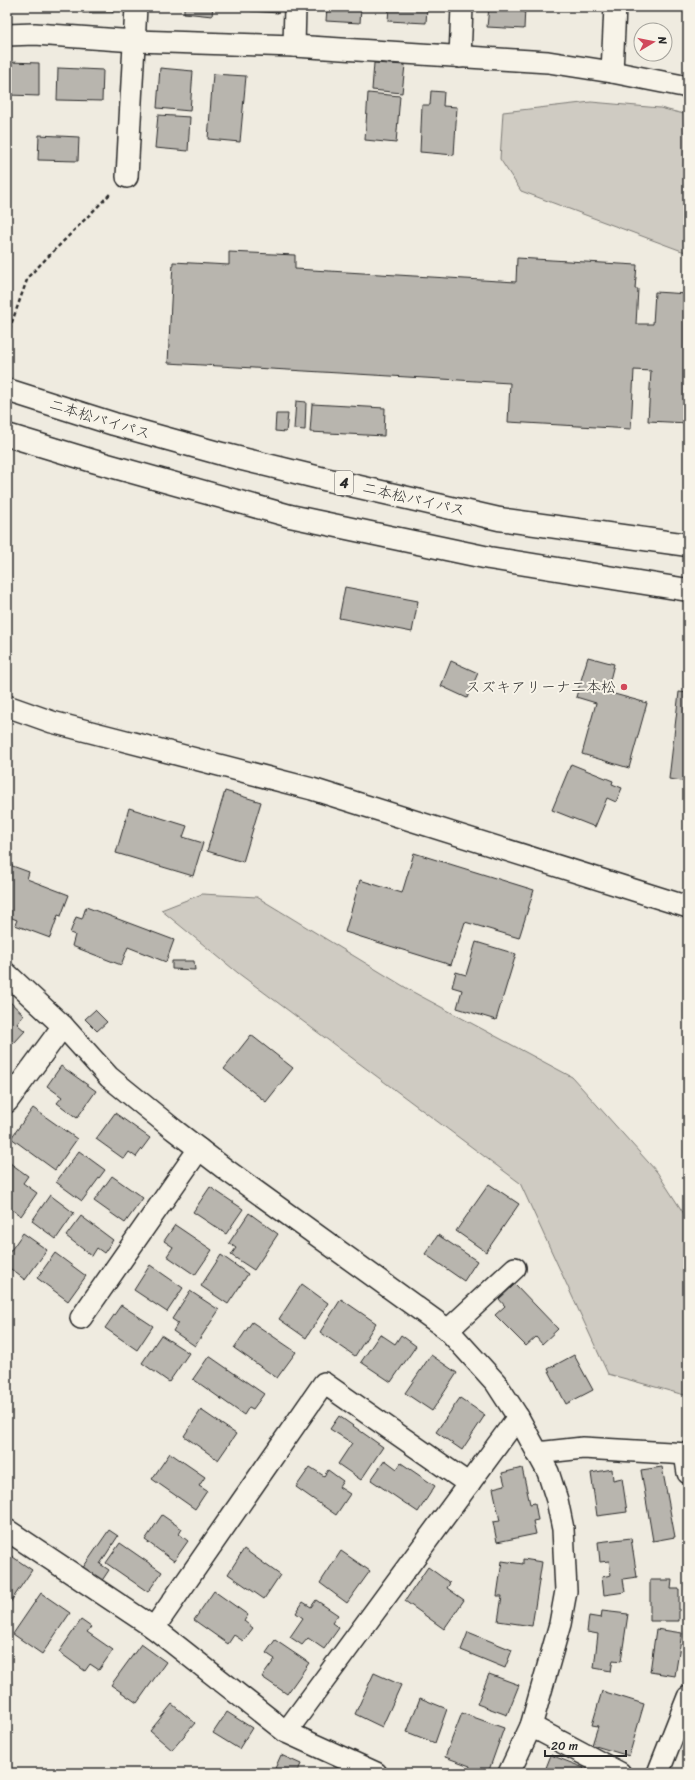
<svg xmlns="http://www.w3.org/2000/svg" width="695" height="1780" font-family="Sriracha,'Klee One',sans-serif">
  <rect width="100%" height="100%" fill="#efebe0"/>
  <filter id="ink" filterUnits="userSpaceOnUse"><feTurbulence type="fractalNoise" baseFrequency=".025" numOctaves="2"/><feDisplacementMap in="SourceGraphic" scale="8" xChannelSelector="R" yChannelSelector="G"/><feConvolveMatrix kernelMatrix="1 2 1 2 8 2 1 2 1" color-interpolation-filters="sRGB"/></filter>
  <g filter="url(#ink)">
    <!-- green -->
    <g fill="#cfcbc2" stroke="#7d7b76">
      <polygon points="591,102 660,108 688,115 688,252 682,251 521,191 500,159 503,112"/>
      <polygon points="202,894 257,897 413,992 572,1077 657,1172 688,1220 688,1396 608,1374 520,1183 238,973 161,910"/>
    </g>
    <!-- building -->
    <g fill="#b8b5ae" stroke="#2b2b2b">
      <rect x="83" y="7" width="30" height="6"/>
      <polygon points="184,7 213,7 212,16 184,13"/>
      <polygon points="251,7 278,7 278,13 251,11"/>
      <polygon points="327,7 361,7 360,23 326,21"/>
      <polygon points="389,7 427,7 426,23 388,21"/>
      <polygon points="489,7 525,7 524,29 487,27"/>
      <polygon points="639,34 641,34 641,51 638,51"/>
      <polygon points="9,62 39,63 39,96 8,95"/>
      <polygon points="374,63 405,65 402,93 372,90"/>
      <polygon points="58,68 103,70 102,101 57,100"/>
      <polygon points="160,68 193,71 190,111 157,108"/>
      <polygon points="213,74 246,76 240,142 208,139"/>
      <polygon points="431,91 444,92 443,106 457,107 454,155 420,152 422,105 430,105"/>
      <polygon points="368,93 400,96 396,143 365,140"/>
      <polygon points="158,115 190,117 188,151 155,148"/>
      <polygon points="39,135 79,137 78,161 38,160"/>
      <rect x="7" y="136" width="2" height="32"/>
      <polygon points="229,252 295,255 295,269 516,282 517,258 637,265 635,289 638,289 636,324 653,324 655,292 688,294 688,423 648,421 651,371 634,370 631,429 508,422 510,383 168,363 173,262 229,265"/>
      <polygon points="296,401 306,402 305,430 294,429"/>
      <polygon points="312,404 385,408 384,436 310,432"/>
      <polygon points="276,414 288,414 286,432 275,431"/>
      <polygon points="345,587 418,601 412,632 339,618"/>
      <polygon points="588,657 614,664 607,692 647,703 629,768 582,754 596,703 576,697"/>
      <polygon points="451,661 478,673 467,698 441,686"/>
      <polygon points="679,692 688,693 688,782 669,779"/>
      <polygon points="571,764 613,781 612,784 622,788 616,802 607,798 595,827 552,810"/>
      <polygon points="225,791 261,802 243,862 207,851"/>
      <polygon points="129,808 187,826 183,837 203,843 193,876 116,853"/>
      <polygon points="414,853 534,890 519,938 465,922 451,965 345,932 360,880 402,893"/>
      <polygon points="7,864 29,872 27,879 69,895 61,916 58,915 50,938 15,925 17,920 7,916"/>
      <polygon points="86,907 174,940 166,962 128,947 121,965 72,946 75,935 70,933 76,917 82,919"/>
      <polygon points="476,942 516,954 496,1020 457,1008 462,990 452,987 456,972 466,975"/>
      <polygon points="172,961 194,961 195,970 172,969"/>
      <polygon points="9,1001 24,1015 17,1024 25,1031 14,1043 7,1037 7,1003"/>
      <polygon points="95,1010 107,1022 97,1031 85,1019"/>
      <polygon points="251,1035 293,1068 266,1102 224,1069"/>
      <polygon points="61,1066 96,1091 77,1118 57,1103 62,1097 47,1086"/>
      <polygon points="33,1108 77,1139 55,1170 11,1138"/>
      <polygon points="115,1113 150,1138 136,1157 129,1152 124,1159 96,1139"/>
      <polygon points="79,1151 105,1170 82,1201 56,1182"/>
      <polygon points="10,1163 28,1176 23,1183 37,1193 21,1216 7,1206 7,1167"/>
      <polygon points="112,1176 143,1198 125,1223 94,1201"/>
      <polygon points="489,1184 519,1204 486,1252 456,1231"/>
      <polygon points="210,1187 243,1209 226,1234 193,1212"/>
      <polygon points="50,1195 74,1213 56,1239 32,1221"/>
      <polygon points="249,1213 278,1234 254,1270 231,1255 236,1248 229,1243"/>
      <polygon points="81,1216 113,1240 104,1253 97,1248 92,1256 66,1236"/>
      <polygon points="175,1225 212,1250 195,1275 167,1256 173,1247 164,1241"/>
      <polygon points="23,1233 47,1250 25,1280 7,1266 7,1256"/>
      <polygon points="438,1235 477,1261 464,1281 425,1254"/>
      <polygon points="55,1253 86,1276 68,1301 37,1278"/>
      <polygon points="221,1255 248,1274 228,1304 201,1286"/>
      <polygon points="150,1265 183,1288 167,1312 134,1290"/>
      <polygon points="302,1284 328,1303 306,1338 279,1319"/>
      <polygon points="515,1284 558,1329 542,1344 536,1337 526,1346 495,1315 505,1306 499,1299"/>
      <polygon points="190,1291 219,1310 195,1346 173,1331 178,1323 172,1319"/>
      <polygon points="341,1299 376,1323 355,1356 320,1332"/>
      <polygon points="121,1305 153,1326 137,1350 105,1328"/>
      <polygon points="252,1322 296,1352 277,1378 234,1348"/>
      <polygon points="380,1334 395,1344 401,1335 416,1346 391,1382 361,1362"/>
      <polygon points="161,1335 189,1353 169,1382 142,1363"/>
      <polygon points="431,1355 457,1373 432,1411 405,1393"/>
      <polygon points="574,1355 593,1390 566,1404 548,1369"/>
      <polygon points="209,1356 264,1394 253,1409 249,1407 244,1415 193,1379"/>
      <polygon points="460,1398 485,1415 462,1450 436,1432"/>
      <polygon points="201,1410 236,1434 218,1460 184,1436"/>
      <polygon points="339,1416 383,1447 361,1480 338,1464 352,1443 330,1429"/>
      <polygon points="170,1453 205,1477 199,1486 207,1491 195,1509 152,1479"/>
      <polygon points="385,1460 397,1469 401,1463 435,1486 418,1512 371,1480"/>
      <polygon points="310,1467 324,1476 328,1470 343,1481 339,1487 350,1494 336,1515 296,1487"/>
      <polygon points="662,1467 675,1537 653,1541 641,1470"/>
      <polygon points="522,1468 530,1504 535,1503 538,1520 533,1521 536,1534 497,1542 493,1522 500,1521 493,1488 505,1485 502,1473"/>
      <polygon points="612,1469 613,1480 622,1478 627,1512 597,1516 591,1473"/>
      <polygon points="162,1515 182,1529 179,1534 188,1541 174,1561 145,1540"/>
      <polygon points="109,1530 118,1536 100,1564 109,1570 101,1582 82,1569"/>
      <polygon points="631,1538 637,1577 623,1579 625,1592 604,1595 602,1577 611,1575 609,1561 600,1562 598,1542"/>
      <polygon points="120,1543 162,1572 148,1592 106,1563"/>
      <polygon points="244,1549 280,1575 264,1599 228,1574"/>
      <polygon points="341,1551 370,1571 347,1603 320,1583"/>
      <polygon points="7,1553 32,1570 7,1607"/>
      <polygon points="523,1559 542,1562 532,1626 498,1621 502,1596 497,1596 502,1561 523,1564"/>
      <polygon points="428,1567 450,1583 447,1588 464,1600 444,1629 405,1601"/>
      <polygon points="650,1580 672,1580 671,1589 679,1589 679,1621 650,1621"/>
      <polygon points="214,1591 248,1615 244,1621 253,1628 243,1641 234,1635 228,1644 194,1620"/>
      <polygon points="41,1593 70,1613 42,1654 13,1634"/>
      <polygon points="316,1600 338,1615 332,1623 339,1628 324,1649 308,1638 302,1645 290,1637 303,1618 296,1613 303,1602 311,1607"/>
      <polygon points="602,1611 628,1614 621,1661 613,1660 611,1671 594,1668 598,1634 587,1632 589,1616 601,1618"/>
      <polygon points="81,1620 91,1627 87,1632 113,1650 99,1670 90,1664 85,1671 59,1652"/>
      <polygon points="656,1629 682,1633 675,1676 650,1672"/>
      <polygon points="468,1632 512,1650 505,1668 461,1650"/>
      <polygon points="275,1640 309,1663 287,1694 262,1677 275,1659 266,1653"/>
      <polygon points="141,1644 166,1662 137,1703 111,1685"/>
      <polygon points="374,1673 401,1685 382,1727 355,1714"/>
      <polygon points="489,1674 519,1685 507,1715 477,1704"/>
      <polygon points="602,1691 644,1704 629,1756 592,1745 598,1726 592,1725"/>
      <polygon points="420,1698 447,1709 435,1743 407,1732"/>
      <polygon points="172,1704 195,1723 172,1750 150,1731"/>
      <polygon points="227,1712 252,1728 239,1749 213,1733"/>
      <polygon points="462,1713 504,1728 488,1773 468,1773 470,1766 445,1757"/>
      <polygon points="281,1755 301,1764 297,1773 273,1773"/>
      <polygon points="551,1755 584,1768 582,1773 544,1773"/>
    </g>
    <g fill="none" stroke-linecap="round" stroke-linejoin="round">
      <defs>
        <g id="minor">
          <polyline points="7,35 35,34 135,41 294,46 548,62 612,72 688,87"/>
          <polyline points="294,46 295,7"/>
          <polyline points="460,57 462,7"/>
          <polyline points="612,72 615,7"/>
          <polyline points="127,177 136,7"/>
          <polyline points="7,706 52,722 312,789 688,907"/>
          <polyline points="7,974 63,1026 109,1077 173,1129 225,1169 448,1330 496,1383 518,1417 548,1472 557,1500 563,1529 566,1591 560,1624 531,1726 509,1773"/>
          <polyline points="7,1102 63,1026"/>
          <polyline points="81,1318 199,1149"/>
          <polyline points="448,1330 515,1268"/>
          <polyline points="537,1453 583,1448 688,1454"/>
          <polyline points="685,1454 688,1473"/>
          <polyline points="7,1530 154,1628 286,1732 376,1773"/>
          <polyline points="154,1628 324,1383 469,1484"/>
          <polyline points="531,1726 620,1773"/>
          <polyline points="286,1732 518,1417"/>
          <polyline points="658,1773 688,1697"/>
        </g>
        <g id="trunk">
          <polyline points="7,390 114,424 222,454 320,478 499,519 688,545"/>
          <polyline points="7,435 93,461 290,516 489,558 688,590"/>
        </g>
      </defs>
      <!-- minor casing -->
      <use href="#minor" stroke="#2b2b2b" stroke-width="24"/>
      <!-- trunk casing -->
      <use href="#trunk" stroke="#2b2b2b" stroke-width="25"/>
      <!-- path -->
      <polyline stroke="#2b2b2b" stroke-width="2.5" stroke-dasharray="4 3" stroke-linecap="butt" points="7,336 28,277 111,193"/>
      <!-- minor -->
      <use href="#minor" stroke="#f7f3e8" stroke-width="21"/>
      <!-- trunk -->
      <use href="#trunk" stroke="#f7f3e8" stroke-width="22"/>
    </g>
  </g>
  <!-- markers -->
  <circle fill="#d1495b" stroke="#f7f3e8" stroke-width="1.5" cx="624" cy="687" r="4"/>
  <g text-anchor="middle" stroke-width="4" stroke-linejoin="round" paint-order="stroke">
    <!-- shield labels -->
    <rect fill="#f7f3e8" stroke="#686764" stroke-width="1" x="335" y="471" width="18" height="24" rx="3"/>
    <g font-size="14" font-weight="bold" fill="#2b2b2b">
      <text x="344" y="488">4</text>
    </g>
    <!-- street labels -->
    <g font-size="15" fill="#2b2b2b" stroke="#f7f3e8">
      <text transform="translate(100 419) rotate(17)" y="5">二本松バイパス</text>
      <text transform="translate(414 499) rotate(13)" y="5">二本松バイパス</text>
    </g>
    <!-- poi labels -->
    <g font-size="15" fill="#2b2b2b" stroke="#f7f3e8" text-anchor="end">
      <text x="616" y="692">スズキアリーナ二本松</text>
    </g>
  </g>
  <!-- margin -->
  <rect width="695" height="1780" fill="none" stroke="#f7f3e8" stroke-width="24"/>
  <rect x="12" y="12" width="671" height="1756" fill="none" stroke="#2b2b2b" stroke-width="1.5" filter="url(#ink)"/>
  <!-- north arrow -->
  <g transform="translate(653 42) rotate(80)"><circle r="19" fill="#f7f3e8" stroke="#a5a39c"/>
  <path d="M0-3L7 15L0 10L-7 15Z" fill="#d1495b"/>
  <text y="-6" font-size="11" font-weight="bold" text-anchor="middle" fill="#2b2b2b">N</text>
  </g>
  <!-- scale -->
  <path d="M545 1750v6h81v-6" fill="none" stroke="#2b2b2b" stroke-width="2"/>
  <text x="551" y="1750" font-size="12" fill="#2b2b2b" stroke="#f7f3e8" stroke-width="3" paint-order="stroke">20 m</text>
</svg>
